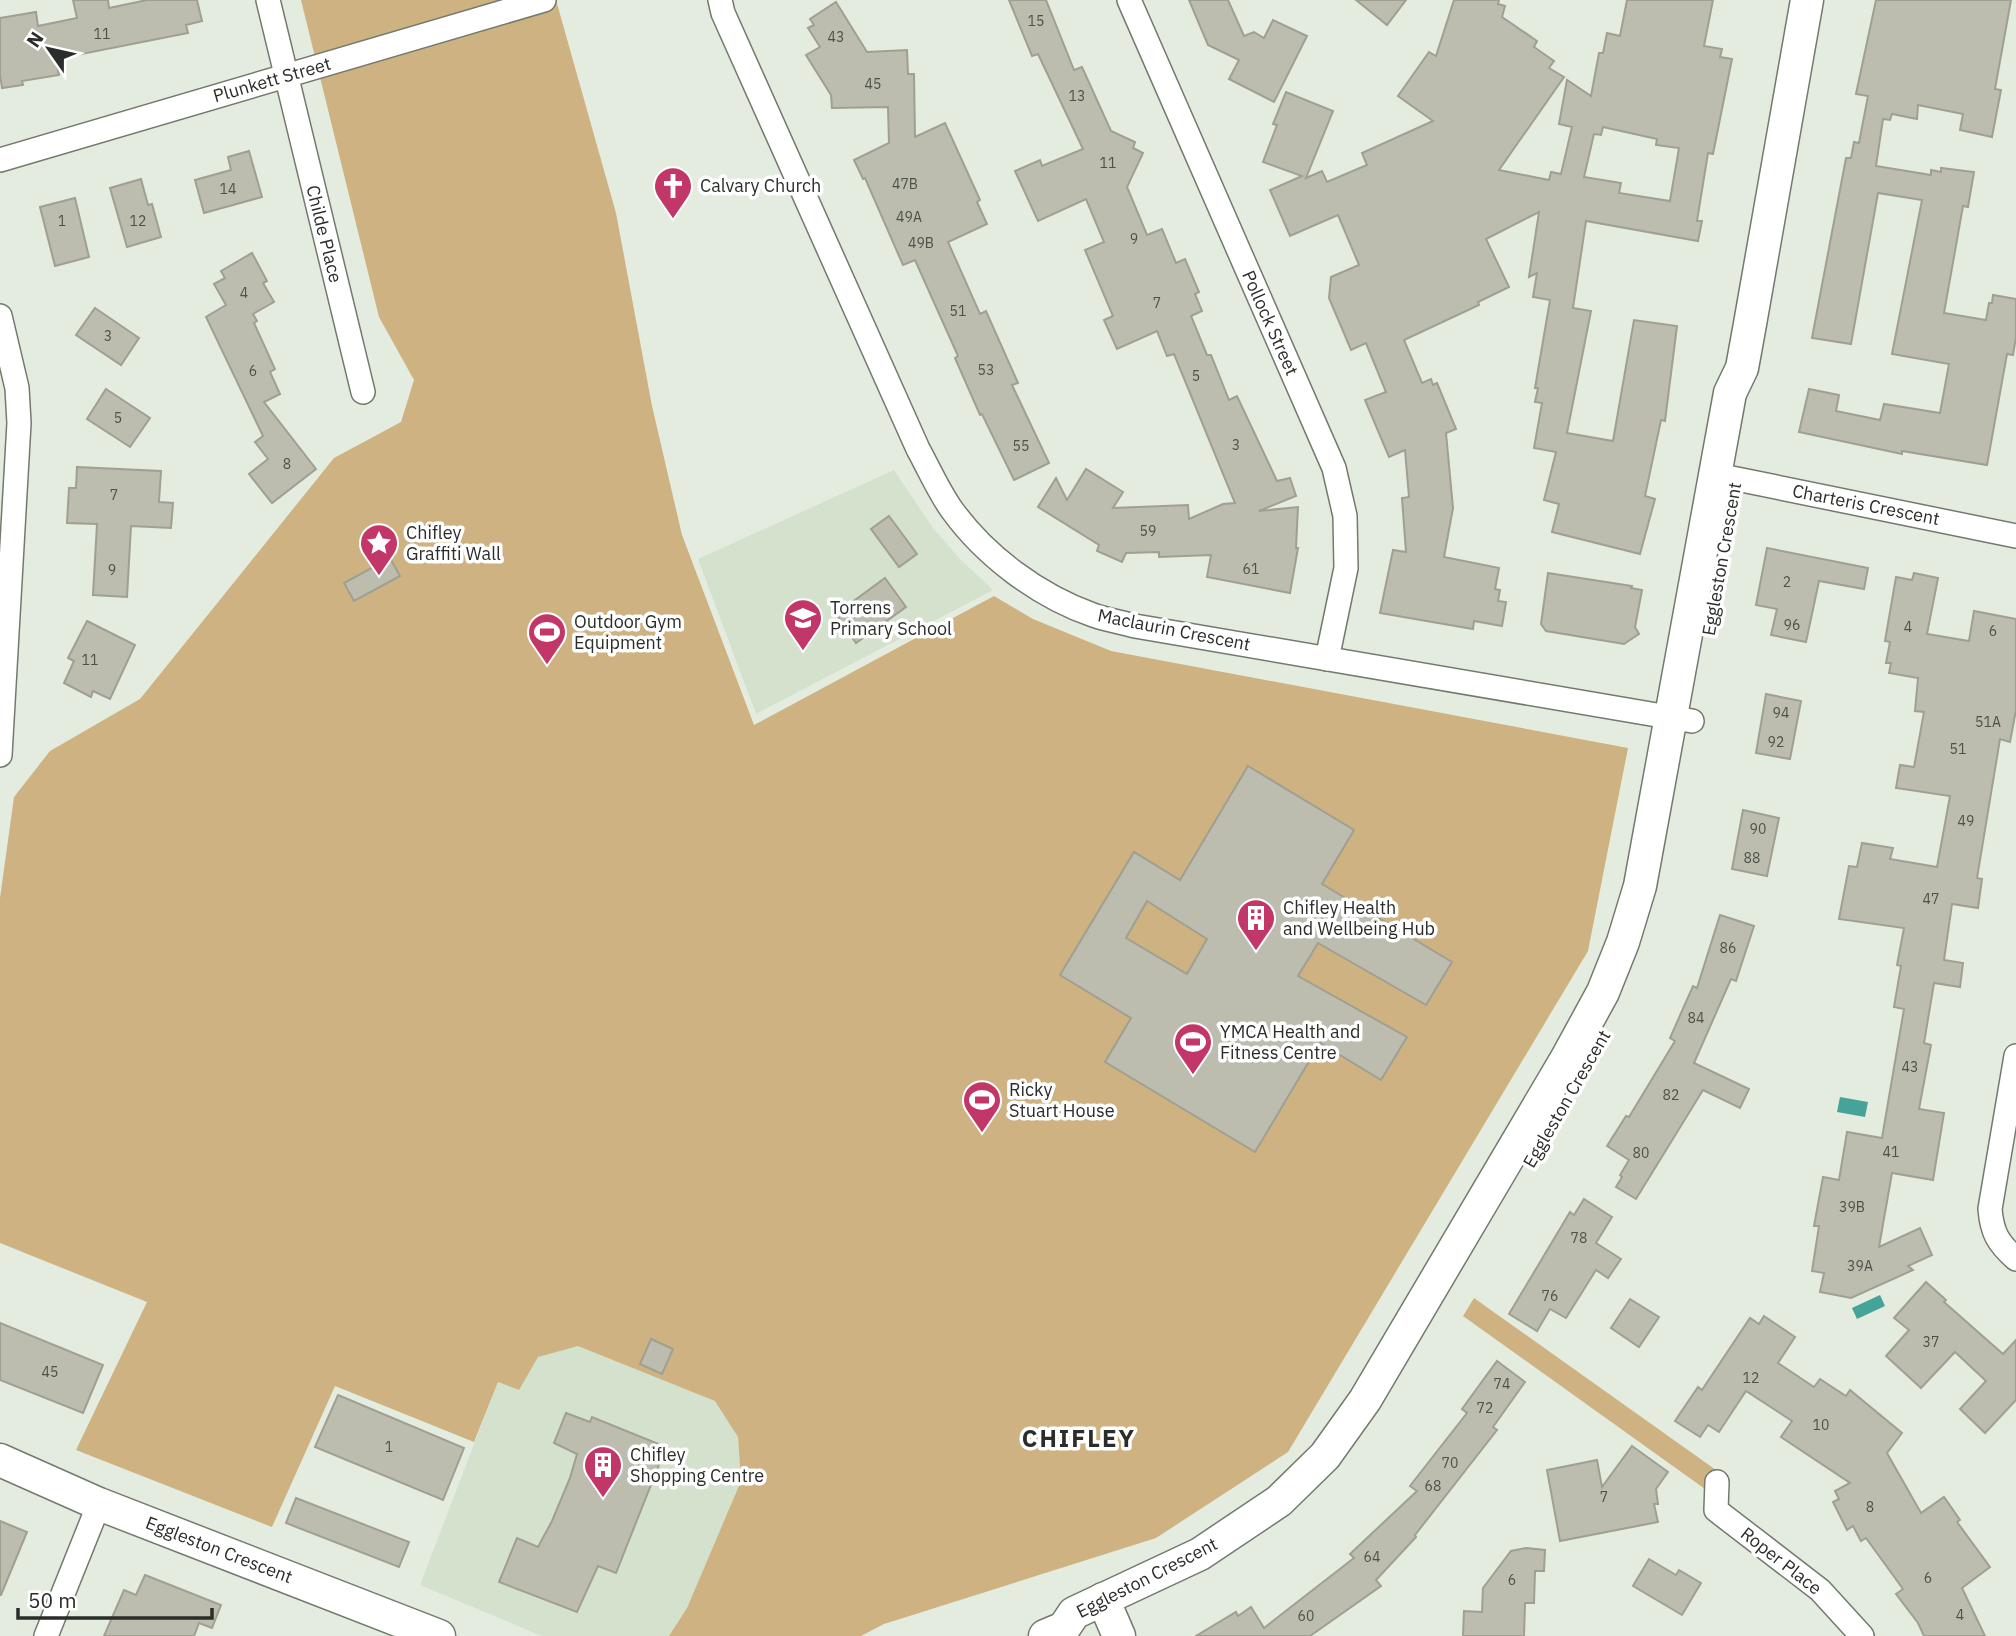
<svg xmlns="http://www.w3.org/2000/svg" width="2016" height="1636" font-family="'IBM Plex Sans',sans-serif">
  <rect width="100%" height="100%" fill="#e3ecdf"/>
  <!-- built -->
  <g fill="#d4e1cd">
    <polygon points="894,470 933,528 960,559 993,590 756,714 698,559"/>
    <polygon points="578,1345 716,1401 738,1437 741,1481 687,1608 669,1636 542,1636 420,1585 498,1382 519,1390 538,1357"/>
  </g>
  <!-- green -->
  <g fill="#ceb281">
    <polygon points="301,0 556,0 616,213 652,406 682,535 754,725 994,596 1033,619 1111,651 1628,748 1588,951 1288,1452 1156,1538 884,1624 861,1636 669,1636 687,1608 741,1481 738,1437 715,1401 578,1346 538,1357 519,1390 498,1382 474,1442 335,1386 272,1527 76,1450 147,1302 0,1243 0,898 14,797 50,751 140,699 334,458 401,422 414,380 379,317"/>
    <polygon points="1474,1298 1730,1480 1717,1482 1705,1489 1463,1316"/>
  </g>
  <!-- water -->
  <g fill="#45a399">
    <polygon points="1840,1097 1868,1102 1865,1117 1837,1112"/>
    <polygon points="1880,1295 1885,1306 1857,1319 1852,1308"/>
  </g>
  <!-- building -->
  <g fill="#bcbdaf" stroke="#9f9f92" stroke-width="2" fill-rule="evenodd">
    <polygon points="73,0 108,0 109,8 147,0 197,0 202,21 186,25 188,33 56,59 59,75 22,81 23,85 2,88 0,75 0,18 36,12 38,26 77,18"/>
    <polygon points="1009,0 1046,0 1074,70 1082,67 1111,131 1135,142 1133,148 1143,153 1127,187 1147,235 1162,229 1176,263 1185,259 1199,292 1195,294 1202,311 1191,316 1207,355 1211,355 1229,400 1237,396 1277,481 1290,478 1296,496 1259,511 1298,507 1296,548 1298,548 1290,593 1207,577 1211,555 1159,557 1159,552 1126,553 1122,562 1097,551 1099,545 1038,507 1056,478 1067,500 1086,469 1123,492 1113,508 1188,505 1189,519 1223,504 1235,503 1174,354 1167,356 1157,331 1117,349 1104,320 1113,316 1085,250 1104,242 1086,199 1038,221 1015,171 1040,160 1042,166 1083,149 1038,54 1032,56"/>
    <polygon points="1189,0 1228,0 1244,36 1254,32 1264,38 1273,20 1307,36 1274,102 1229,79 1239,60 1208,45"/>
    <polygon points="1356,0 1406,0 1387,25"/>
    <path d="M1454,0H1499L1498,4L1505,6L1502,17L1537,41L1534,47L1554,61L1549,68L1564,77L1499,170L1549,180L1551,172L1561,174L1572,127L1559,124L1567,80L1591,96L1599,53H1603L1607,33L1620,36L1627,0H1713L1704,46L1722,49L1720,57L1732,59L1713,154L1708,153L1697,221H1702L1698,241L1586,221L1573,308L1591,311L1567,433L1613,441L1634,320L1677,326L1665,421L1661,420L1645,496L1655,499L1640,554L1552,532L1559,504L1544,500L1556,452L1534,448L1542,403L1535,402L1538,388H1535L1550,300L1533,297L1537,273L1529,277L1539,212L1486,239L1509,287L1478,302L1479,305L1404,340L1422,383L1431,379L1433,385L1437,383L1456,429L1446,433L1453,508L1444,557L1499,568L1495,589L1500,590L1498,601L1506,602L1502,626L1474,621L1473,629L1380,613L1393,550L1406,552L1402,498L1409,497L1405,450L1389,457L1365,400L1386,392L1366,343L1351,350L1329,298L1331,277L1359,265L1338,215L1290,236L1270,190L1302,176L1263,162L1277,125L1273,124L1286,92L1333,111L1306,178L1322,171L1327,182L1367,165L1362,153L1433,121L1398,96L1429,52L1436,56ZM1603,127L1657,139L1656,145L1679,148L1670,201L1619,193L1621,183L1584,177L1594,134L1601,135Z"/>
    <polygon points="1876,0 2011,0 1995,89 2001,90 1992,137 1960,130 1963,114 1918,105 1917,119 1892,114 1890,120 1883,119 1876,166 1931,175 1931,170 1941,172 1941,168 1974,172 1968,207 1963,206 1944,313 1986,320 1989,303 1992,303 1993,295 2016,299 2016,337 2013,355 2007,354 1987,465 1902,451 1902,454 1799,432 1809,389 1839,395 1836,411 1880,420 1884,404 1940,413 1949,364 1892,354 1922,200 1878,193 1851,344 1812,338 1846,158 1851,158 1854,142 1859,143 1868,96 1856,94"/>
    <polygon points="836,2 867,52 907,50 908,74 914,74 915,137 945,123 980,200 977,202 987,224 948,242 980,314 986,311 1018,383 1012,385 1049,463 1014,480 982,414 980,415 955,358 958,356 915,260 903,265 865,178 863,179 854,160 889,143 888,107 832,108 831,95 806,55 820,47 808,28 814,25 810,19"/>
    <polygon points="249,151 262,197 204,213 195,180 231,170 228,157"/>
    <polygon points="141,179 148,205 152,204 161,237 127,247 110,188"/>
    <polygon points="75,198 89,257 55,266 40,207"/>
    <polygon points="252,253 267,281 263,283 274,302 253,314 257,321 254,323 275,369 270,372 280,394 264,402 316,469 272,503 249,474 268,459 255,442 263,436 206,317 226,305 214,284 225,278 221,271"/>
    <polygon points="95,308 139,338 121,365 76,335"/>
    <polygon points="106,389 150,418 130,447 87,419"/>
    <polygon points="77,467 161,471 159,502 173,503 171,528 131,526 127,597 93,595 97,524 67,523 69,488 76,488"/>
    <polygon points="889,516 917,554 899,567 871,529"/>
    <polygon points="1767,548 1868,568 1864,589 1819,581 1806,642 1771,635 1777,609 1756,605"/>
    <polygon points="390,558 400,576 354,601 344,583"/>
    <polygon points="1548,573 1632,586 1631,588 1642,590 1635,627 1639,634 1624,644 1546,631 1541,624"/>
    <polygon points="1914,573 1938,578 1927,634 1969,641 1974,611 2016,619 2016,710 2010,742 2000,739 1977,878 1982,879 1978,908 1952,904 1944,960 1963,963 1960,987 1934,983 1924,1043 1931,1045 1919,1109 1944,1113 1933,1180 1892,1173 1879,1247 1920,1228 1932,1255 1908,1266 1913,1270 1851,1298 1820,1292 1824,1273 1812,1271 1819,1226 1814,1226 1823,1177 1839,1180 1847,1132 1882,1138 1904,1009 1894,1007 1901,966 1897,965 1904,928 1839,919 1849,866 1857,867 1862,843 1893,848 1890,859 1937,867 1950,796 1896,788 1900,765 1914,767 1924,712 1915,711 1918,678 1889,673 1891,663 1886,663 1890,642 1885,641 1896,577 1912,580"/>
    <polygon points="885,578 906,607 856,643 836,614"/>
    <polygon points="87,621 135,645 110,699 93,691 91,697 64,683 74,661 68,658"/>
    <polygon points="1766,694 1801,701 1790,759 1756,753"/>
    <path d="M1248,766L1354,830L1322,884L1452,962L1426,1005L1318,943L1298,976L1407,1037L1381,1080L1320,1043L1255,1152L1105,1062L1131,1018L1060,975L1134,852L1180,880ZM1147,901L1207,939L1187,974L1126,938Z"/>
    <polygon points="1743,810 1779,818 1767,876 1732,869"/>
    <polygon points="1720,915 1754,926 1736,981 1731,979 1694,1063 1749,1089 1740,1108 1703,1090 1636,1199 1616,1187 1622,1177 1620,1175 1629,1160 1607,1146 1626,1116 1629,1117 1675,1041 1670,1038 1693,986 1697,988"/>
    <polygon points="1584,1199 1612,1217 1596,1243 1621,1259 1608,1278 1596,1270 1566,1318 1550,1309 1537,1331 1509,1314 1570,1212 1574,1215"/>
    <polygon points="1926,1282 1946,1300 1944,1302 2003,1354 2016,1340 2016,1400 1985,1433 1960,1409 1986,1381 1955,1352 1921,1388 1886,1356 1909,1330 1894,1318"/>
    <polygon points="1630,1299 1659,1317 1639,1347 1611,1328"/>
    <polygon points="1764,1316 1795,1337 1778,1363 1814,1387 1820,1379 1846,1396 1850,1390 1902,1433 1887,1453 1921,1513 1944,1497 1960,1520 1957,1522 1990,1567 1962,1588 1985,1636 1924,1636 1918,1623 1896,1594 1903,1589 1866,1538 1861,1541 1853,1526 1847,1530 1833,1502 1839,1499 1835,1491 1850,1483 1781,1437 1792,1421 1746,1391 1719,1432 1708,1425 1700,1437 1675,1421 1698,1387 1702,1390 1750,1318 1759,1324"/>
    <polygon points="0,1323 103,1365 83,1413 0,1380"/>
    <polygon points="651,1339 673,1349 662,1374 640,1364"/>
    <polygon points="1497,1361 1525,1382 1493,1427 1497,1430 1415,1535 1416,1537 1376,1580 1381,1586 1310,1636 1196,1636 1236,1612 1238,1616 1251,1607 1264,1628 1354,1558 1350,1554 1417,1491 1410,1486 1467,1413 1462,1409"/>
    <polygon points="338,1395 464,1448 443,1500 315,1447"/>
    <polygon points="566,1413 590,1422 592,1417 666,1447 616,1573 598,1566 577,1612 499,1582 517,1538 538,1547 552,1521 570,1478 577,1454 554,1443"/>
    <polygon points="1632,1446 1668,1472 1656,1489 1658,1504 1654,1504 1658,1522 1560,1541 1547,1470 1597,1460 1602,1487"/>
    <polygon points="296,1498 409,1542 399,1567 286,1523"/>
    <polygon points="0,1521 27,1532 1,1595 0,1595"/>
    <polygon points="1526,1548 1545,1550 1544,1571 1535,1571 1534,1603 1525,1603 1524,1636 1463,1636 1464,1611 1482,1612 1483,1588 1511,1551"/>
    <polygon points="1649,1559 1676,1575 1679,1570 1701,1583 1682,1615 1633,1586"/>
    <polygon points="145,1575 221,1605 212,1628 199,1623 194,1636 104,1636 124,1590 136,1595"/>
  </g>
  <g fill="none" stroke-linecap="round" stroke-linejoin="round">
    <defs>
      <g id="street">
        <polyline points="268,0 363,392"/>
        <path d="M720,0L723,13L918,449C929,469 939,492 952,510C986,557 1039,596 1093,615C1107,620 1121,622 1135,626L1692,721"/>
        <polyline points="1129,0 1334,468 1345,516 1346,568 1327,659"/>
        <polyline points="0,160 544,0"/>
        <polyline points="0,316 17,388 19,423 0,755"/>
        <polyline points="1717,475 2016,536"/>
        <path d="M2016,1056L1990,1209C1992,1233 1998,1243 2016,1259"/>
        <polyline points="1717,1482 1716,1510 1820,1590 1862,1636"/>
        <polyline points="46,1636 99,1504"/>
      </g>
      <g id="secondary">
        <polyline points="0,1460 99,1504 439,1636"/>
        <polyline points="1103,1599 1119,1636"/>
        <polyline points="1045,1636 1064,1628 1074,1613 1200,1554 1279,1501 1325,1456 1365,1400 1567,1058 1603,992 1623,942 1640,886 1730,393 1742,368 1750,324 1807,0"/>
      </g>
    </defs>
    <!-- street casing -->
    <use href="#street" stroke="#727a6e" stroke-width="26"/>
    <!-- secondary casing -->
    <use href="#secondary" stroke="#727a6e" stroke-width="35"/>
    <!-- street -->
    <use href="#street" stroke="#fff" stroke-width="23"/>
    <!-- secondary -->
    <use href="#secondary" stroke="#fff" stroke-width="32"/>
  </g>
  <!-- icons -->
  <defs>
    <symbol id="church-pin" viewBox="-11 -11 22 30"><path d="M0 17L-7.5 6A9.5 9.5 0 1 1 7.5 6Z" fill="#c23668" stroke="#fff"/><path d="M-1.2-6h2.4v3.5h3.3v2.4h-3.3V6h-2.4V-.1h-3.3v-2.4h3.3Z" fill="#fff"/></symbol>
    <symbol id="sight-pin" viewBox="-11 -11 22 30"><path d="M0 17L-7.5 6A9.5 9.5 0 1 1 7.5 6Z" fill="#c23668" stroke="#fff"/><path d="M0-6L1.8-2.2L6-1.7L2.9 1.2L3.7 5.4L0 3.3L-3.7 5.4L-2.9 1.2L-6-1.7L-1.8-2.2Z" fill="#fff"/></symbol>
    <symbol id="school-pin" viewBox="-11 -11 22 30"><path d="M0 17L-7.5 6A9.5 9.5 0 1 1 7.5 6Z" fill="#c23668" stroke="#fff"/><path d="M0-5L7-2L0 1L-7-2ZM-4 1L0 2.5L4 1V4Q0 6-4 4Z" fill="#fff"/></symbol>
    <symbol id="stadium-pin" viewBox="-11 -11 22 30"><path d="M0 17L-7.5 6A9.5 9.5 0 1 1 7.5 6Z" fill="#c23668" stroke="#fff"/><path d="M0-5a6.5 5 0 1 0 0 10a6.5 5 0 1 0 0-10ZM-3.5-1.8h7v3.6h-7Z" fill="#fff"/></symbol>
    <symbol id="building-pin" viewBox="-11 -11 22 30"><path d="M0 17L-7.5 6A9.5 9.5 0 1 1 7.5 6Z" fill="#c23668" stroke="#fff"/><path d="M-4-6H4V6H1V3H-1V6H-4ZM-2.5-4.3h1.7v1.8h-1.7ZM.8-4.3h1.7v1.8H.8ZM-2.5-1h1.7V.8h-1.7ZM.8-1h1.7V.8H.8Z" fill="#fff"/></symbol>
  </defs>
  <g fill-rule="evenodd">
    <use href="#church-pin" x="651" y="164" width="44" height="60"/>
    <use href="#sight-pin" x="357" y="521" width="44" height="60"/>
    <use href="#school-pin" x="781" y="596" width="44" height="60"/>
    <use href="#stadium-pin" x="525" y="610" width="44" height="60"/>
    <use href="#building-pin" x="1234" y="896" width="44" height="60"/>
    <use href="#stadium-pin" x="1171" y="1020" width="44" height="60"/>
    <use href="#stadium-pin" x="960" y="1078" width="44" height="60"/>
    <use href="#building-pin" x="581" y="1443" width="44" height="60"/>
  </g>
  <g text-anchor="middle" stroke-width="7" stroke-linejoin="round" paint-order="stroke">
    <!-- number labels -->
    <g font-size="14" fill="#4e514a">
      <text x="1036" y="26">15</text>
      <text x="102" y="39">11</text>
      <text x="836" y="42">43</text>
      <text x="873" y="89">45</text>
      <text x="1077" y="101">13</text>
      <text x="1108" y="168">11</text>
      <text x="905" y="189">47B</text>
      <text x="228" y="194">14</text>
      <text x="909" y="222">49A</text>
      <text x="62" y="226">1</text>
      <text x="138" y="226">12</text>
      <text x="1134" y="244">9</text>
      <text x="921" y="248">49B</text>
      <text x="244" y="298">4</text>
      <text x="1157" y="308">7</text>
      <text x="958" y="316">51</text>
      <text x="108" y="341">3</text>
      <text x="986" y="375">53</text>
      <text x="253" y="376">6</text>
      <text x="1196" y="381">5</text>
      <text x="118" y="423">5</text>
      <text x="1236" y="450">3</text>
      <text x="1021" y="451">55</text>
      <text x="287" y="469">8</text>
      <text x="114" y="500">7</text>
      <text x="1148" y="536">59</text>
      <text x="1251" y="574">61</text>
      <text x="112" y="575">9</text>
      <text x="1787" y="587">2</text>
      <text x="1792" y="630">96</text>
      <text x="1908" y="632">4</text>
      <text x="1993" y="636">6</text>
      <text x="90" y="665">11</text>
      <text x="1781" y="718">94</text>
      <text x="1988" y="727">51A</text>
      <text x="1776" y="747">92</text>
      <text x="1958" y="754">51</text>
      <text x="1966" y="826">49</text>
      <text x="1758" y="834">90</text>
      <text x="1752" y="863">88</text>
      <text x="1931" y="904">47</text>
      <text x="1728" y="953">86</text>
      <text x="1696" y="1023">84</text>
      <text x="1910" y="1072">43</text>
      <text x="1671" y="1100">82</text>
      <text x="1891" y="1157">41</text>
      <text x="1641" y="1158">80</text>
      <text x="1852" y="1212">39B</text>
      <text x="1579" y="1243">78</text>
      <text x="1860" y="1271">39A</text>
      <text x="1550" y="1301">76</text>
      <text x="1931" y="1347">37</text>
      <text x="50" y="1377">45</text>
      <text x="1751" y="1383">12</text>
      <text x="1502" y="1389">74</text>
      <text x="1485" y="1413">72</text>
      <text x="1821" y="1430">10</text>
      <text x="389" y="1452">1</text>
      <text x="1450" y="1468">70</text>
      <text x="1433" y="1491">68</text>
      <text x="1604" y="1502">7</text>
      <text x="1870" y="1512">8</text>
      <text x="1372" y="1562">64</text>
      <text x="1928" y="1583">6</text>
      <text x="1512" y="1585">6</text>
      <text x="1960" y="1620">4</text>
      <text x="1306" y="1621">60</text>
    </g>
    <!-- street labels -->
    <g font-size="18" fill="#2a2d29" stroke="#fff">
      <text transform="translate(272 80) rotate(-16)" y="6">Plunkett Street</text>
      <text transform="translate(324 234) rotate(76)" y="6">Childe Place</text>
      <text transform="translate(1270 323) rotate(66)" y="6">Pollock Street</text>
      <text transform="translate(1866 505) rotate(11)" y="6">Charteris Crescent</text>
      <text transform="translate(1722 559) rotate(-80)" y="6">Eggleston Crescent</text>
      <text transform="translate(1174 630) rotate(11)" y="6">Maclaurin Crescent</text>
      <text transform="translate(1567 1099) rotate(-60)" y="6">Eggleston Crescent</text>
      <text transform="translate(219 1550) rotate(21)" y="6">Eggleston Crescent</text>
      <text transform="translate(1781 1561) rotate(38)" y="6">Roper Place</text>
      <text transform="translate(1147 1578) rotate(-27)" y="6">Eggleston Crescent</text>
    </g>
    <!-- poi labels -->
    <g font-size="18" fill="#2a2d29" stroke="#fff" text-anchor="start">
      <text x="700" y="192">Calvary Church</text>
      <text x="406" y="539">Chifley<tspan x="406" dy="21">Graffiti Wall</tspan></text>
      <text x="830" y="614">Torrens<tspan x="830" dy="21">Primary School</tspan></text>
      <text x="574" y="628">Outdoor Gym<tspan x="574" dy="21">Equipment</tspan></text>
      <text x="1283" y="914">Chifley Health<tspan x="1283" dy="21">and Wellbeing Hub</tspan></text>
      <text x="1220" y="1038">YMCA Health and<tspan x="1220" dy="21">Fitness Centre</tspan></text>
      <text x="1009" y="1096">Ricky<tspan x="1009" dy="21">Stuart House</tspan></text>
      <text x="630" y="1461">Chifley<tspan x="630" dy="21">Shopping Centre</tspan></text>
    </g>
    <!-- district labels -->
    <g font-size="24" font-weight="bold" letter-spacing="2" fill="#2a2d29" stroke="#fff">
      <text x="1079" y="1447">CHIFLEY</text>
    </g>
  </g>
  <!-- north arrow -->
  <g transform="translate(49 49) rotate(304)" stroke="#ffffff" stroke-width="5" paint-order="stroke">
  <path d="M0-5L12 26L0 18L-12 26Z" fill="#2a2d29"/>
  <text y="-10" font-size="19" font-weight="bold" text-anchor="middle" fill="#2a2d29">N</text>
  </g>
  <!-- scale -->
  <path d="M18 1608v10h194v-10" fill="none" stroke="#2a2d29" stroke-width="3.5"/>
  <text x="28" y="1608" font-size="21" fill="#2a2d29" stroke="#ffffff" stroke-width="5" paint-order="stroke">50 m</text>
</svg>
